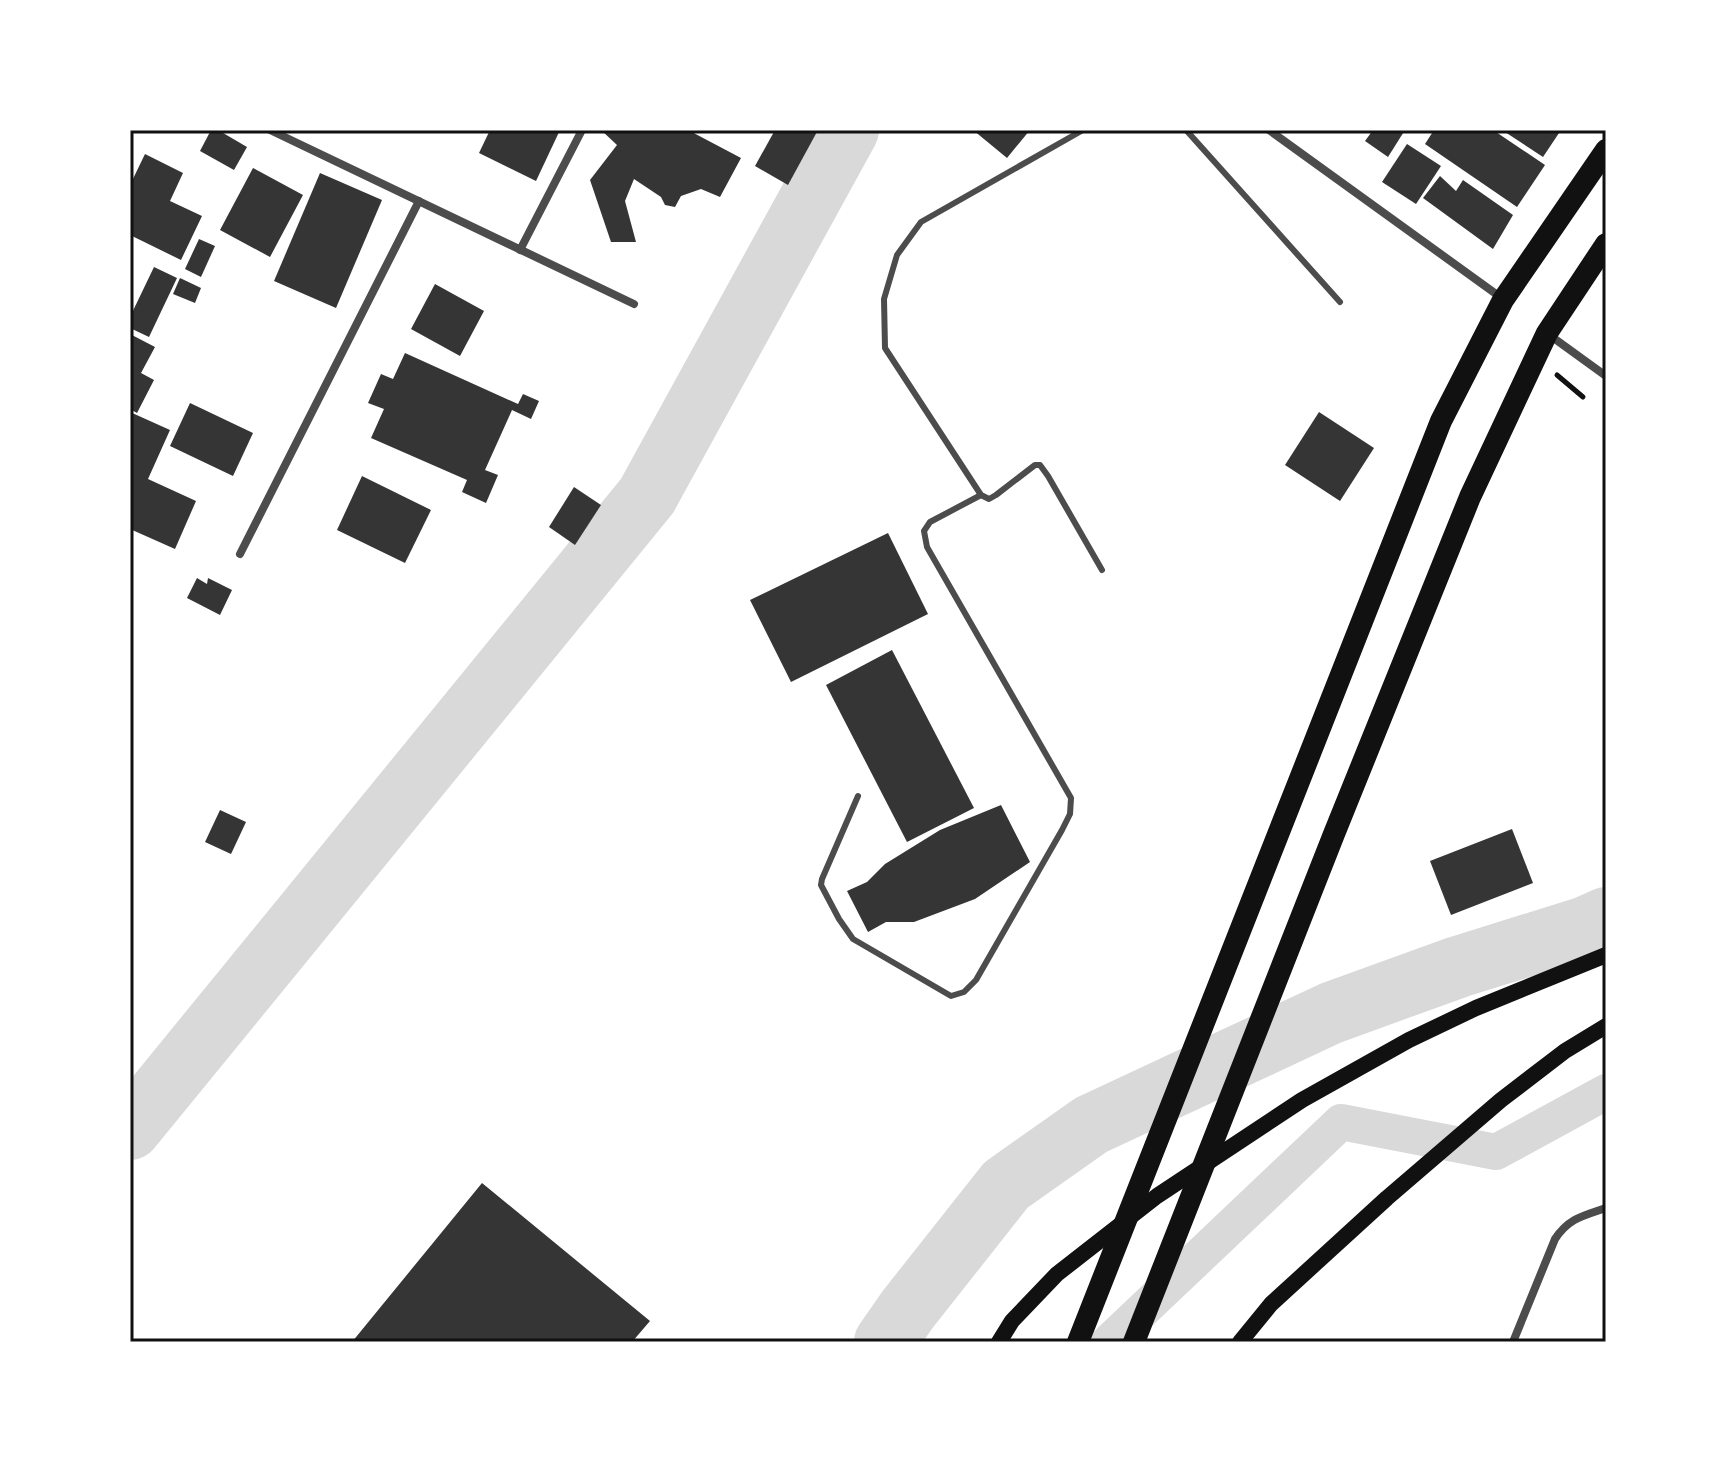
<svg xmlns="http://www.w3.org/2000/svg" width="1736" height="1472" font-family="'Noto Sans',sans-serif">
  <rect width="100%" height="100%" fill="#fff"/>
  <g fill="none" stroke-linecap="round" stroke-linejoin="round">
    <!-- canal -->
    <polyline stroke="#d9d9d9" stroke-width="36" points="1109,1342 1341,1122 1496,1152 1606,1092"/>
    <!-- river -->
    <g stroke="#d9d9d9" stroke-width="62">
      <polyline points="130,1129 647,496 848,130"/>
      <polyline points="885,1342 908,1309 1006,1185 1091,1125 1331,1013 1458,967 1586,927 1606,918"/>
    </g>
  </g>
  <!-- building -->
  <g fill="#353535">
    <polygon points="211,130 218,130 247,147 234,170 200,151"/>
    <polygon points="490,130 560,130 536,181 479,153"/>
    <polygon points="601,130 688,130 741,158 720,197 701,189 681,196 675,207 665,205 661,197 634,179 625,201 636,242 611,242 590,180 617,145"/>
    <polygon points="775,130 818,130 788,185 755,166"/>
    <polygon points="973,130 1030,130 1007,158"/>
    <polygon points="1373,130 1405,130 1388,157 1365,141"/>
    <polygon points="1434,130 1493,130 1545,165 1517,207 1425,144"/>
    <polygon points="1502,130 1561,130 1543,157"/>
    <polygon points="1407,144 1441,166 1416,204 1382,182"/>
    <polygon points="145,154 183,173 170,201 202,216 181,260 130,235 130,185"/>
    <polygon points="253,168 303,195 270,257 220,230"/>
    <polygon points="320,173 382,200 336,308 274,281"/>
    <polygon points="1440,176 1456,191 1463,180 1513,215 1493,249 1423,198"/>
    <polygon points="199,239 215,246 201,277 185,269"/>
    <polygon points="154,267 177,278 149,337 130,328 130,317"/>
    <polygon points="180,278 201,288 195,303 173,294"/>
    <polygon points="435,284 484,311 460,356 411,329"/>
    <polygon points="130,334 155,347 141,373 154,380 137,413 130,409"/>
    <polygon points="405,353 518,404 523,394 539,401 531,419 512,410 485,470 498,475 486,503 462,492 467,480 371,438 384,409 368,403 381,374 393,379"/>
    <polygon points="190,403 253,433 233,476 170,446"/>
    <polygon points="130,412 170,430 148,479 196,501 175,549 130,529"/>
    <polygon points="1319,412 1374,448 1340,501 1285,465"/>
    <polygon points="362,476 431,510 405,563 337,530"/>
    <polygon points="574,487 601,505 575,545 549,527"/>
    <polygon points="888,533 928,614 791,682 750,600"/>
    <polygon points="197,578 207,584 208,578 232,590 220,615 187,598"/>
    <polygon points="892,650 974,808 907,842 826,685"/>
    <polygon points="1001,805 1030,862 975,899 914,922 886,922 868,932 847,891 867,882 885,864 940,830"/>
    <polygon points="220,810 246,822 231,854 205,842"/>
    <polygon points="1512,829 1533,883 1451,915 1430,861"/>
    <polygon points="482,1183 650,1321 632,1342 626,1342 623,1339 621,1342 352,1342"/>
  </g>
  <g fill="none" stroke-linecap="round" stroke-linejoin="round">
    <!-- path -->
    <polyline stroke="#111" stroke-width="5" points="1557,375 1583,397"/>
    <!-- service -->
    <g stroke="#4c4c4c" stroke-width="6">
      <polyline points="1083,130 921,222 897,255 884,299 885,348 981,495 989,499 996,495 1035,465 1040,465 1048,476 1102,570"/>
      <polyline points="1186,130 1340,302"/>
      <polyline points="858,796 822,879 821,885 839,919 853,939 951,996 964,992 976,980 1062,830 1070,814 1071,798 927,547 924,531 930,522 981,495"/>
    </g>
    <!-- minor -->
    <g stroke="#4c4c4c" stroke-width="8">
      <polyline points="270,130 634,304"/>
      <polyline points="1269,130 1503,299"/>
      <polyline points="520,250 582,130"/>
      <polyline points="1548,334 1606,376"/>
      <polyline points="240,554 419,201"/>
      <path d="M1513,1342L1555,1239C1569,1218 1583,1216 1606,1208"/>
    </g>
    <!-- secondary -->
    <g stroke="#111" stroke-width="16">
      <polyline points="999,1342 1012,1321 1057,1274 1157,1196 1302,1100 1409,1040 1476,1008 1606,955"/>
      <polyline points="1240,1342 1271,1304 1387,1198 1501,1100 1565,1051 1606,1026"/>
    </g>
    <!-- trunk -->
    <g stroke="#111" stroke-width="22">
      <polyline points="1078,1342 1441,421 1503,300 1606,150"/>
      <polyline points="1134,1342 1334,834 1470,497 1547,333 1606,244"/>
    </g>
  </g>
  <!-- border -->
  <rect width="1736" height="1472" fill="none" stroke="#ffffff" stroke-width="264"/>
  <rect x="132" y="132" width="1472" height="1208" fill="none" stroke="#111" stroke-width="3"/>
</svg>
